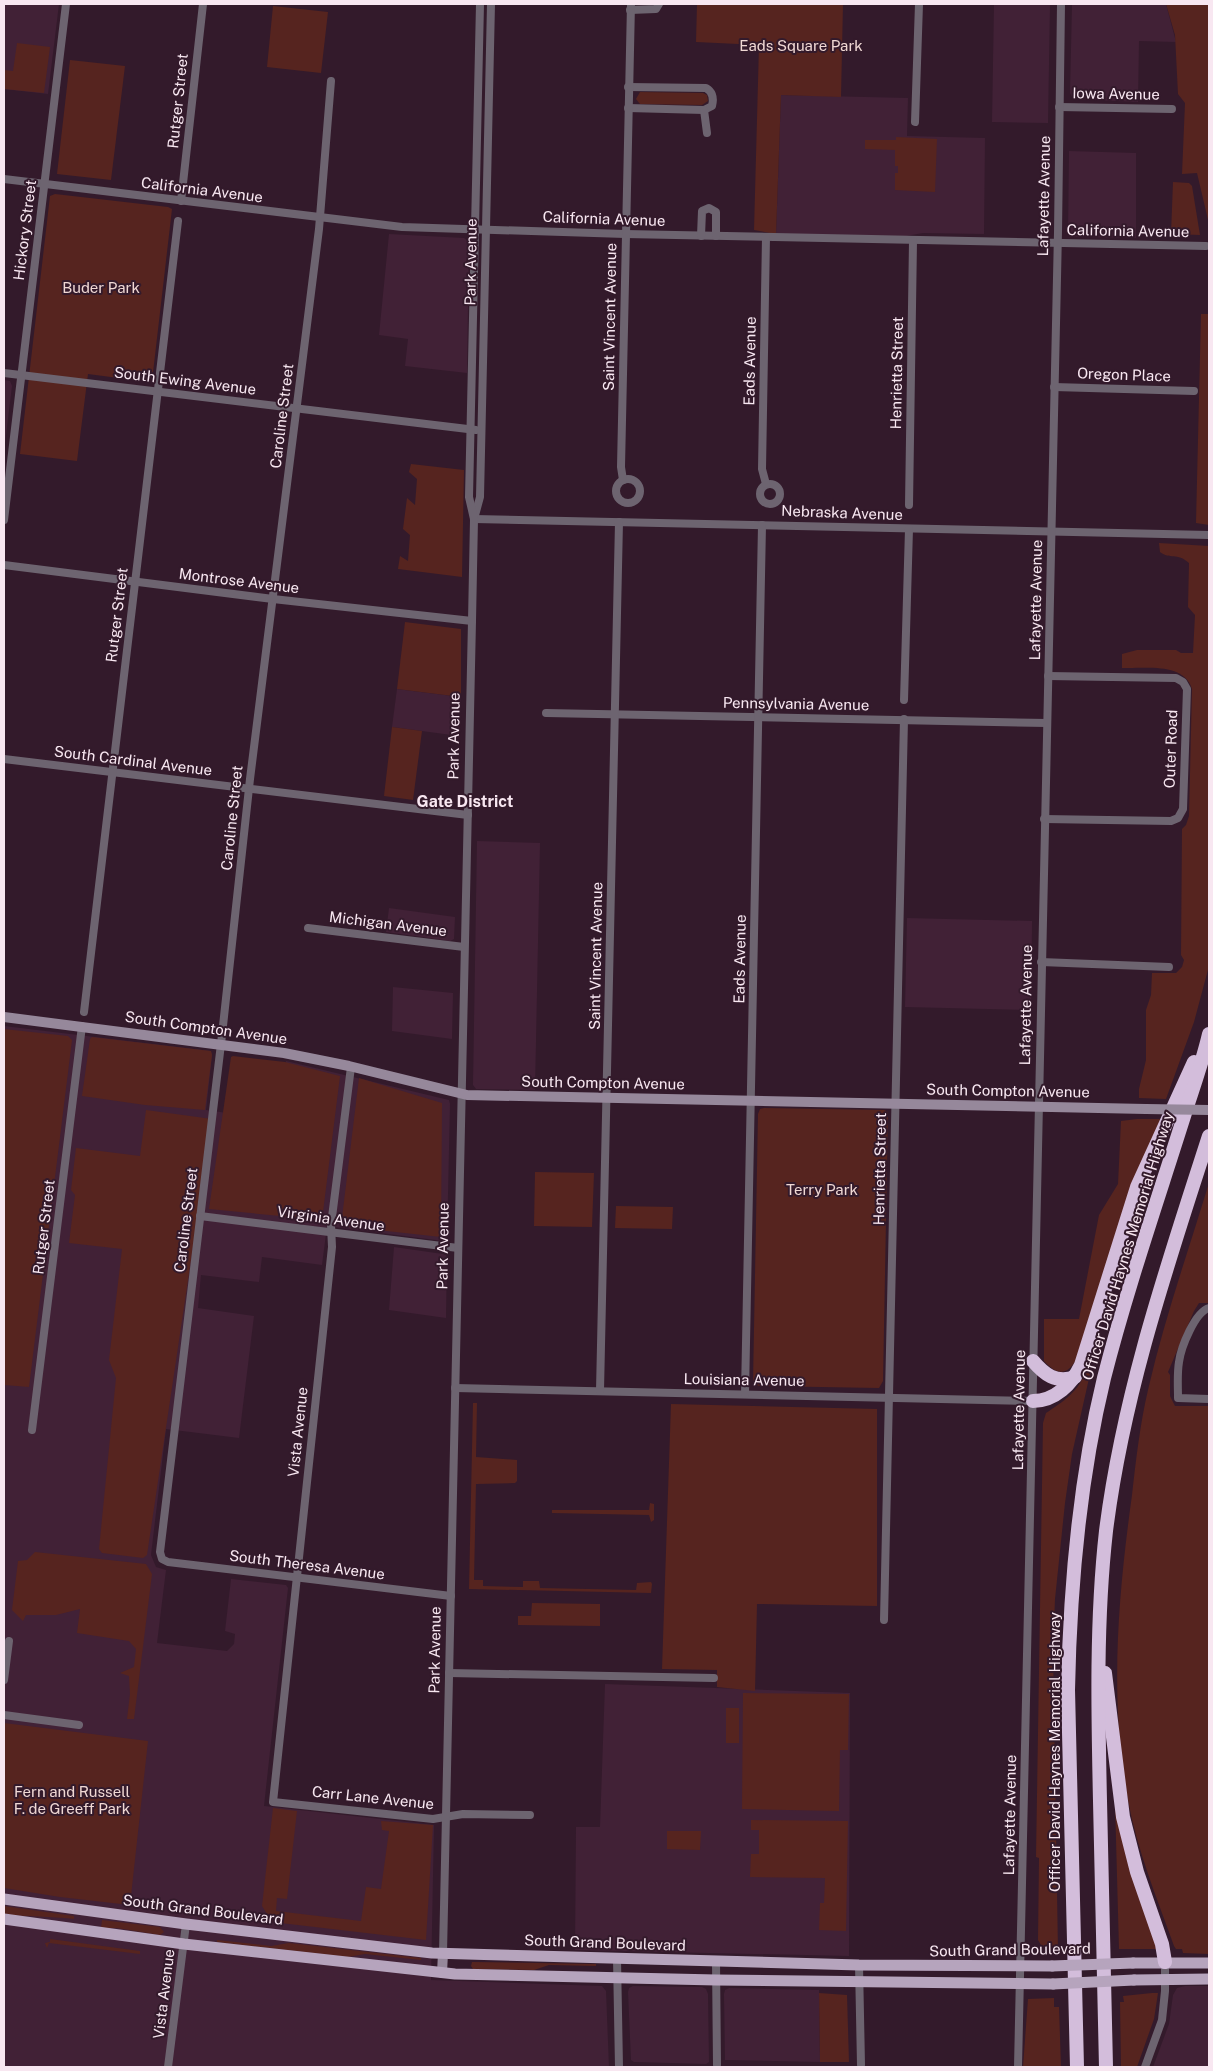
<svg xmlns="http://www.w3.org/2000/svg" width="1213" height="2071" font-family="'Public Sans',sans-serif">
  <rect width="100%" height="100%" fill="#331a2b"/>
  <!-- built -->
  <g fill="#412136">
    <polygon points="4,4 59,4 48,94 4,89"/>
    <polygon points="994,4 1050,4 1048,123 992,122"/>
    <polygon points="1072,4 1166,4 1176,42 1139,41 1138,102 1073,99 1070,93"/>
    <polygon points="781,95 908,98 907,136 985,138 984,234 923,233 906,236 776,234"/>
    <polygon points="1069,151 1136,153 1136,238 1072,237 1068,234"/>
    <polygon points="389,234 464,238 469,242 467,373 405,366 408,339 379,335"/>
    <polygon points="4,380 10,381 12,386 4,452"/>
    <polygon points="397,689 461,697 459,736 392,727"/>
    <polygon points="477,841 540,843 535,1090 476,1089 473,1085"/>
    <polygon points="389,908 455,917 454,939 450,941 386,932"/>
    <polygon points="907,918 1032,921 1031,1010 905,1007"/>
    <polygon points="393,987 453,993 452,1039 392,1031"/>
    <polygon points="4,1026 211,1051 212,1055 206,1110 278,1120 286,1061 449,1100 450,1104 447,1240 443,1241 327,1226 322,1265 262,1257 259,1282 201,1275 198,1308 254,1316 239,1438 166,1429 151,1555 156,1567 166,1570 157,1643 227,1651 234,1644 235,1634 225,1631 231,1579 286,1585 288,1588 264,1806 434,1825 431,1980 602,1986 606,1991 609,2067 4,2067"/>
    <polygon points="394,1247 443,1254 447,1256 446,1318 389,1310"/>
    <polygon points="605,1684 850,1693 849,1956 575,1950 576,1827 600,1827"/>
    <polygon points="633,1986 702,1987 706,1989 708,1994 709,2062 706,2064 634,2062 631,2060 628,1992 629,1988"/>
    <polygon points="1185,1986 1209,1986 1209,2067 1153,2067 1169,2024 1173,1995 1177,1988"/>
    <polygon points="729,1988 819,1990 820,2062 725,2060 724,1994 725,1990"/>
  </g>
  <!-- green -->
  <g fill="#56241f">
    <polygon points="697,4 843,4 841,97 781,95 776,234 754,230 759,45 696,42"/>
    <polygon points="1166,4 1209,4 1209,224 1197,173 1182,174 1185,103 1178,94 1175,35"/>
    <polygon points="273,6 328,12 321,73 267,67"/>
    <polygon points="17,43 50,47 44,93 4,89 4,70 13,71"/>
    <polygon points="70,60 125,66 111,180 57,174"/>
    <polygon points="640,92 703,93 707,95 708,101 702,105 640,104 636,99"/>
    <polygon points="896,137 937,139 935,192 895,190 895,173 898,173 898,166 895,166 895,150 865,149 865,140 896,140"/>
    <polygon points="1173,182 1189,183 1192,186 1200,235 1171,234"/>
    <polygon points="55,194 168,207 172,209 152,381 149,382 88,374 77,461 20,454 50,196"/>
    <polygon points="1209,289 1209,525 1196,523 1201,314 1209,314"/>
    <polygon points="411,464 464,470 462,577 398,569 400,556 408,561 410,535 403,529 407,498 415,505 417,479 409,472"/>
    <path d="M1159,543L1209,546V966L1194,1022L1166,1099L1139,1098V1089L1146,1060V1010L1151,995L1152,973H1176L1182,967L1184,960L1181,955L1182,829L1186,825L1189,816L1192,689C1184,662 1145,669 1122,668V654L1137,650H1176L1181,653H1193L1195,615L1188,607L1189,563C1177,552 1170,560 1160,552Z"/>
    <polygon points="405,622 461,629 461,697 397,689"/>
    <polygon points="392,727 422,731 413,800 384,796"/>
    <polygon points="4,1029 68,1036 72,1040 29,1387 4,1385"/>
    <polygon points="92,1037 211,1051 212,1055 205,1110 145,1105 82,1096 90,1039"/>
    <polygon points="233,1056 285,1062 340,1076 322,1220 209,1209 231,1057"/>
    <polygon points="359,1078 442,1103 441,1237 341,1226"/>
    <polygon points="764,1108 884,1110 888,1112 883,1381 879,1388 759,1386 753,1383 758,1114 760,1109"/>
    <polygon points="146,1110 212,1119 147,1555 143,1558 102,1553 99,1549 116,1378 109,1360 122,1249 69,1243 75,1195 71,1190 76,1148 140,1156"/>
    <path d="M1137,1119H1162L1076,1360C1066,1377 1056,1374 1044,1361V1319H1079L1099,1215L1118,1184L1121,1121Z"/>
    <polygon points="535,1172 594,1173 592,1227 534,1226"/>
    <path d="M1209,1183V1303H1199L1194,1311L1168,1372L1170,1375V1396L1175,1406H1209V1954L1183,1953L1182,1949H1176L1174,1946C1157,1898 1137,1850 1128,1800C1109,1700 1118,1596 1132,1495C1136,1460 1140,1424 1148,1390C1164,1320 1188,1252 1209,1183Z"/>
    <polygon points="616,1206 673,1207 672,1229 615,1228"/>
    <path d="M1086,1371L1090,1374L1072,1454L1065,1503L1055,1599L1053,1651L1058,1951L1044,1950L1038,1940L1039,1858L1036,1857L1043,1423L1046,1413C1063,1402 1079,1391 1086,1371Z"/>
    <polygon points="473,1403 477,1403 476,1457 517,1460 517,1481 515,1483 476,1484 474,1580 483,1580 483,1586 523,1587 523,1581 539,1581 540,1588 636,1590 637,1583 651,1582 652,1584 651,1593 469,1589"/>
    <polygon points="671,1404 877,1409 877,1606 757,1604 755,1691 717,1687 717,1670 662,1669"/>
    <polygon points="650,1503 654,1504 654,1520 651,1522 649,1515 552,1513 552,1510 649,1510"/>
    <polygon points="35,1552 146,1564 152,1574 134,1719 127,1719 130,1694 129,1676 120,1673 134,1667 136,1649 129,1641 77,1633 80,1609 56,1615 26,1615 23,1621 12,1610 18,1561 27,1560"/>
    <polygon points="532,1603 600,1604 600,1626 518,1625 518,1616 531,1616"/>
    <polygon points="743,1693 849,1694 848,1750 840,1750 839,1811 742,1809"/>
    <rect x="726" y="1708" width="13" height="35"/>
    <polygon points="4,1723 148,1741 130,1905 60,1897 4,1888"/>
    <polygon points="1115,1803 1157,1949 1119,1949"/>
    <polygon points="273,1808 297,1811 287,1899 277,1898 276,1911 361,1921 366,1887 381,1889 389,1831 382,1830 381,1821 433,1825 426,1940 272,1922 262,1906"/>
    <polygon points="751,1820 848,1821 846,1931 819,1930 820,1903 824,1903 825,1878 750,1877 751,1854 759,1854 759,1830 751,1830"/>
    <polygon points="667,1831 701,1831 700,1850 667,1849"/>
    <path d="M4,1906L74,1916V1919C50,1916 27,1917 4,1914Z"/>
    <polygon points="102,1920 160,1927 164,1932 160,1935 117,1928 101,1928"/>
    <polygon points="50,1939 140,1951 140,1954 49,1943 47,1948 45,1943 50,1942"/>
    <polygon points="217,1940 271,1946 289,1943 421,1958 421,1960 365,1954 348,1957 217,1942"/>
    <polygon points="472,1962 596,1964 596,1966 549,1965 534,1970 473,1969 471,1966"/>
    <polygon points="819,1993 847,1995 849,2062 820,2062"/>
    <polygon points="1152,1993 1158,1993 1154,2019 1137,2067 1121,2067 1120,2002 1124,2002 1123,1996"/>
    <polygon points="1054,1998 1054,2007 1059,2007 1061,2067 1023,2067 1028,1999"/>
  </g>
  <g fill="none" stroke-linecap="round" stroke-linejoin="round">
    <!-- street -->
    <g stroke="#6d6470" stroke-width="8">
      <polyline points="630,10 656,9 659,4"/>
      <polyline points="331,81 319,229 250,779 221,1044 160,1552 162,1559 168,1562 451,1596"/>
      <polyline points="1059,107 1172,109"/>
      <path d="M628,108L704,110L712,106C714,98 713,92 706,88L628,87"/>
      <polyline points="704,110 707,133"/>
      <polyline points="915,122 919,4"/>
      <polyline points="4,179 402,227 625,234 1206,246"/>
      <polyline points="181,201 203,4"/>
      <polyline points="701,236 702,211 709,208 716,212 716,236"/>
      <polyline points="4,373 476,430"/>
      <polyline points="1054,387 1194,391"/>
      <circle cx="628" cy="491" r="12"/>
      <polyline points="623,480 621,467 631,4"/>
      <circle cx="770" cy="494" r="10"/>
      <polyline points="766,484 762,469 766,237"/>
      <polyline points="909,505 913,241"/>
      <polyline points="474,519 1209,535"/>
      <polyline points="474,519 480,497 491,4"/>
      <polyline points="4,520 66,4"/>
      <polyline points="4,565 273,599 472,621"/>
      <polyline points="904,700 909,529"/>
      <polyline points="546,713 1047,723"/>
      <polyline points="4,759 468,815"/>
      <polyline points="1044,819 1171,821 1178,818 1183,809 1187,689 1183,682 1176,678 1048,676"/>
      <polyline points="308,928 464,947"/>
      <polyline points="1041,962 1169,967"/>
      <polyline points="84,1012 178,221"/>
      <polyline points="351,1067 331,1225 332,1247 273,1802 433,1819 463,1814 530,1815"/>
      <polyline points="200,1216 458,1248"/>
      <path d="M1209,1308C1195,1312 1181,1347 1179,1362C1177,1374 1178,1386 1178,1398L1209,1399"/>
      <polyline points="455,1388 1033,1401"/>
      <polyline points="600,1391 619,522"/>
      <polyline points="745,1394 762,525"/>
      <polyline points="32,1430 82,1026"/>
      <polyline points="884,1620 904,719"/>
      <polyline points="449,1673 714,1678"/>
      <polyline points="4,1680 9,1641"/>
      <polyline points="4,1715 79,1725"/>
      <polyline points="443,1953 472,621 474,519 469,497 480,4"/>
      <polyline points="617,1959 619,2067"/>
      <polyline points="716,1961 717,2065"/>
      <polyline points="859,1965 861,2065"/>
      <polyline points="168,2067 186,1924"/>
      <polyline points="1018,2067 1058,232 1061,4"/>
      <polyline points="1145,2067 1162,2020 1165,1991 1165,1962"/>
    </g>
    <!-- secondary -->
    <g stroke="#96889b" stroke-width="10">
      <polyline points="4,1017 284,1053 349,1066 467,1095 1146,1109"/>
      <polyline points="442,1973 443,1953"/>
    </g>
    <!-- primary -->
    <g stroke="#b6a4bd" stroke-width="11">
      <polyline points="4,1899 186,1924 432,1953 859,1965 1052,1966"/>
      <polyline points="4,1919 184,1944 455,1974 716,1980 1053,1984"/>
      <polyline points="1133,1963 1209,1963"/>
      <polyline points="1134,1980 1209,1979"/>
    </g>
    <!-- highway -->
    <g stroke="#d3bddb" stroke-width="14">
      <path d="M1033,1361C1044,1374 1056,1384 1075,1377"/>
      <path d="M1033,1401C1055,1401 1072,1384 1081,1365L1137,1187L1194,1062"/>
      <polyline points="1105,1673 1123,1817 1137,1872 1162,1944 1165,1962"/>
      <path d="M1077,2067L1068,1690C1070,1585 1079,1481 1104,1378C1127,1288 1158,1199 1186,1110C1194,1085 1203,1060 1209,1034"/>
      <path d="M1106,2067C1104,1979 1102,1890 1100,1801C1098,1711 1096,1621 1106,1531C1123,1395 1167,1266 1209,1136"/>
    </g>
    <!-- secondary-bridge -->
    <polyline stroke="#96889b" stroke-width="10" points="1146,1109 1209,1110"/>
    <!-- primary-bridge -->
    <g stroke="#b6a4bd" stroke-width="11">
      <polyline points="1052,1966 1133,1963"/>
      <polyline points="1053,1984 1134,1980"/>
    </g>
  </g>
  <g text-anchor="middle" stroke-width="4" stroke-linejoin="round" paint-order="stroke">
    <!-- park labels -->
    <g font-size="15" fill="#f0d8d4" stroke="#331a2b">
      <text x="801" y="51">Eads Square Park</text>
      <text x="101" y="293">Buder Park</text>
      <text x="822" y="1195">Terry Park</text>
      <text x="72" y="1797">Fern and Russell<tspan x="72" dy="17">F. de Greeff Park</tspan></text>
    </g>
    <!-- street labels -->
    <g font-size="15" fill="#f8e7f1" stroke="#331a2b">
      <text transform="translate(1116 94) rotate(1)" y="5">Iowa Avenue</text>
      <text transform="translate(178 101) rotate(-84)" y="5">Rutger Street</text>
      <text transform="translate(202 190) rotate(7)" y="5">California Avenue</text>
      <text transform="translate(1044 196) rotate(-89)" y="5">Lafayette Avenue</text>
      <text transform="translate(604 219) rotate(2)" y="5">California Avenue</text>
      <text transform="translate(25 230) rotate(-83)" y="5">Hickory Street</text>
      <text transform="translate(1128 231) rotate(1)" y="5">California Avenue</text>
      <text transform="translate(471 262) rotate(-89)" y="5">Park Avenue</text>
      <text transform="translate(610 317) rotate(-89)" y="5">Saint Vincent Avenue</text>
      <text transform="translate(750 361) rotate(-89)" y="5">Eads Avenue</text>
      <text transform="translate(897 373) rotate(-89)" y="5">Henrietta Street</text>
      <text transform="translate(1124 375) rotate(2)" y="5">Oregon Place</text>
      <text transform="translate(185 381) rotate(7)" y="5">South Ewing Avenue</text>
      <text transform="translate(282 416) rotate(-83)" y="5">Caroline Street</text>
      <text transform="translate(842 513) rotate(2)" y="5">Nebraska Avenue</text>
      <text transform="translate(239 581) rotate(7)" y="5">Montrose Avenue</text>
      <text transform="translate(1036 600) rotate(-89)" y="5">Lafayette Avenue</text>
      <text transform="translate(117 615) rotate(-83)" y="5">Rutger Street</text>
      <text transform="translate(796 704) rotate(1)" y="5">Pennsylvania Avenue</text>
      <text transform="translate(454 736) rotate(-89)" y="5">Park Avenue</text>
      <text transform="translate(1171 749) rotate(-88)" y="5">Outer Road</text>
      <text transform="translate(133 761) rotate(7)" y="5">South Cardinal Avenue</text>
      <text transform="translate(232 818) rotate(-84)" y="5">Caroline Street</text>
      <text transform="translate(388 924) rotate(7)" y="5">Michigan Avenue</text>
      <text transform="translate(596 956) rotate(-89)" y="5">Saint Vincent Avenue</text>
      <text transform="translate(740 959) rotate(-89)" y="5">Eads Avenue</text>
      <text transform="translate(1026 1005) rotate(-89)" y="5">Lafayette Avenue</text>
      <text transform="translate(206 1028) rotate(8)" y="5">South Compton Avenue</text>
      <text transform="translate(603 1083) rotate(1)" y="5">South Compton Avenue</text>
      <text transform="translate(1008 1091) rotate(1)" y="5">South Compton Avenue</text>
      <text transform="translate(880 1169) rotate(-89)" y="5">Henrietta Street</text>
      <text transform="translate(331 1219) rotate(8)" y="5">Virginia Avenue</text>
      <text transform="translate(186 1220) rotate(-83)" y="5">Caroline Street</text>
      <text transform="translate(44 1227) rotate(-83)" y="5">Rutger Street</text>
      <text transform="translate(443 1246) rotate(-89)" y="5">Park Avenue</text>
      <text transform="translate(1128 1246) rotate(-73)" y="5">Officer David Haynes Memorial Highway</text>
      <text transform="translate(744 1380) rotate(1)" y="5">Louisiana Avenue</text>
      <text transform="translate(1019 1410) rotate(-89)" y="5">Lafayette Avenue</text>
      <text transform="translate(298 1432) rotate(-84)" y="5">Vista Avenue</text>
      <text transform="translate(307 1565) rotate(7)" y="5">South Theresa Avenue</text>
      <text transform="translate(435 1650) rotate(-89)" y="5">Park Avenue</text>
      <text transform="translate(1055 1752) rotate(-90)" y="5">Officer David Haynes Memorial Highway</text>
      <text transform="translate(373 1798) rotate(6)" y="5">Carr Lane Avenue</text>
      <text transform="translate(1010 1815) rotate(-89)" y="5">Lafayette Avenue</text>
      <text transform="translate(203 1910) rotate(7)" y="5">South Grand Boulevard</text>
      <text transform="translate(605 1943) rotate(2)" y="5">South Grand Boulevard</text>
      <text transform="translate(1010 1950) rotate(-1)" y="5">South Grand Boulevard</text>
      <text transform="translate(164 1994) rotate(-83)" y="5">Vista Avenue</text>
    </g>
    <!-- neighbourhood labels -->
    <g font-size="16" font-weight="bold" fill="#f8e7f1" stroke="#331a2b">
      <text x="465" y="807">Gate District</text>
    </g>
  </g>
  <!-- border -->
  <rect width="1213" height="2071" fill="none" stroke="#f8e7f1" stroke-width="10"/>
</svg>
